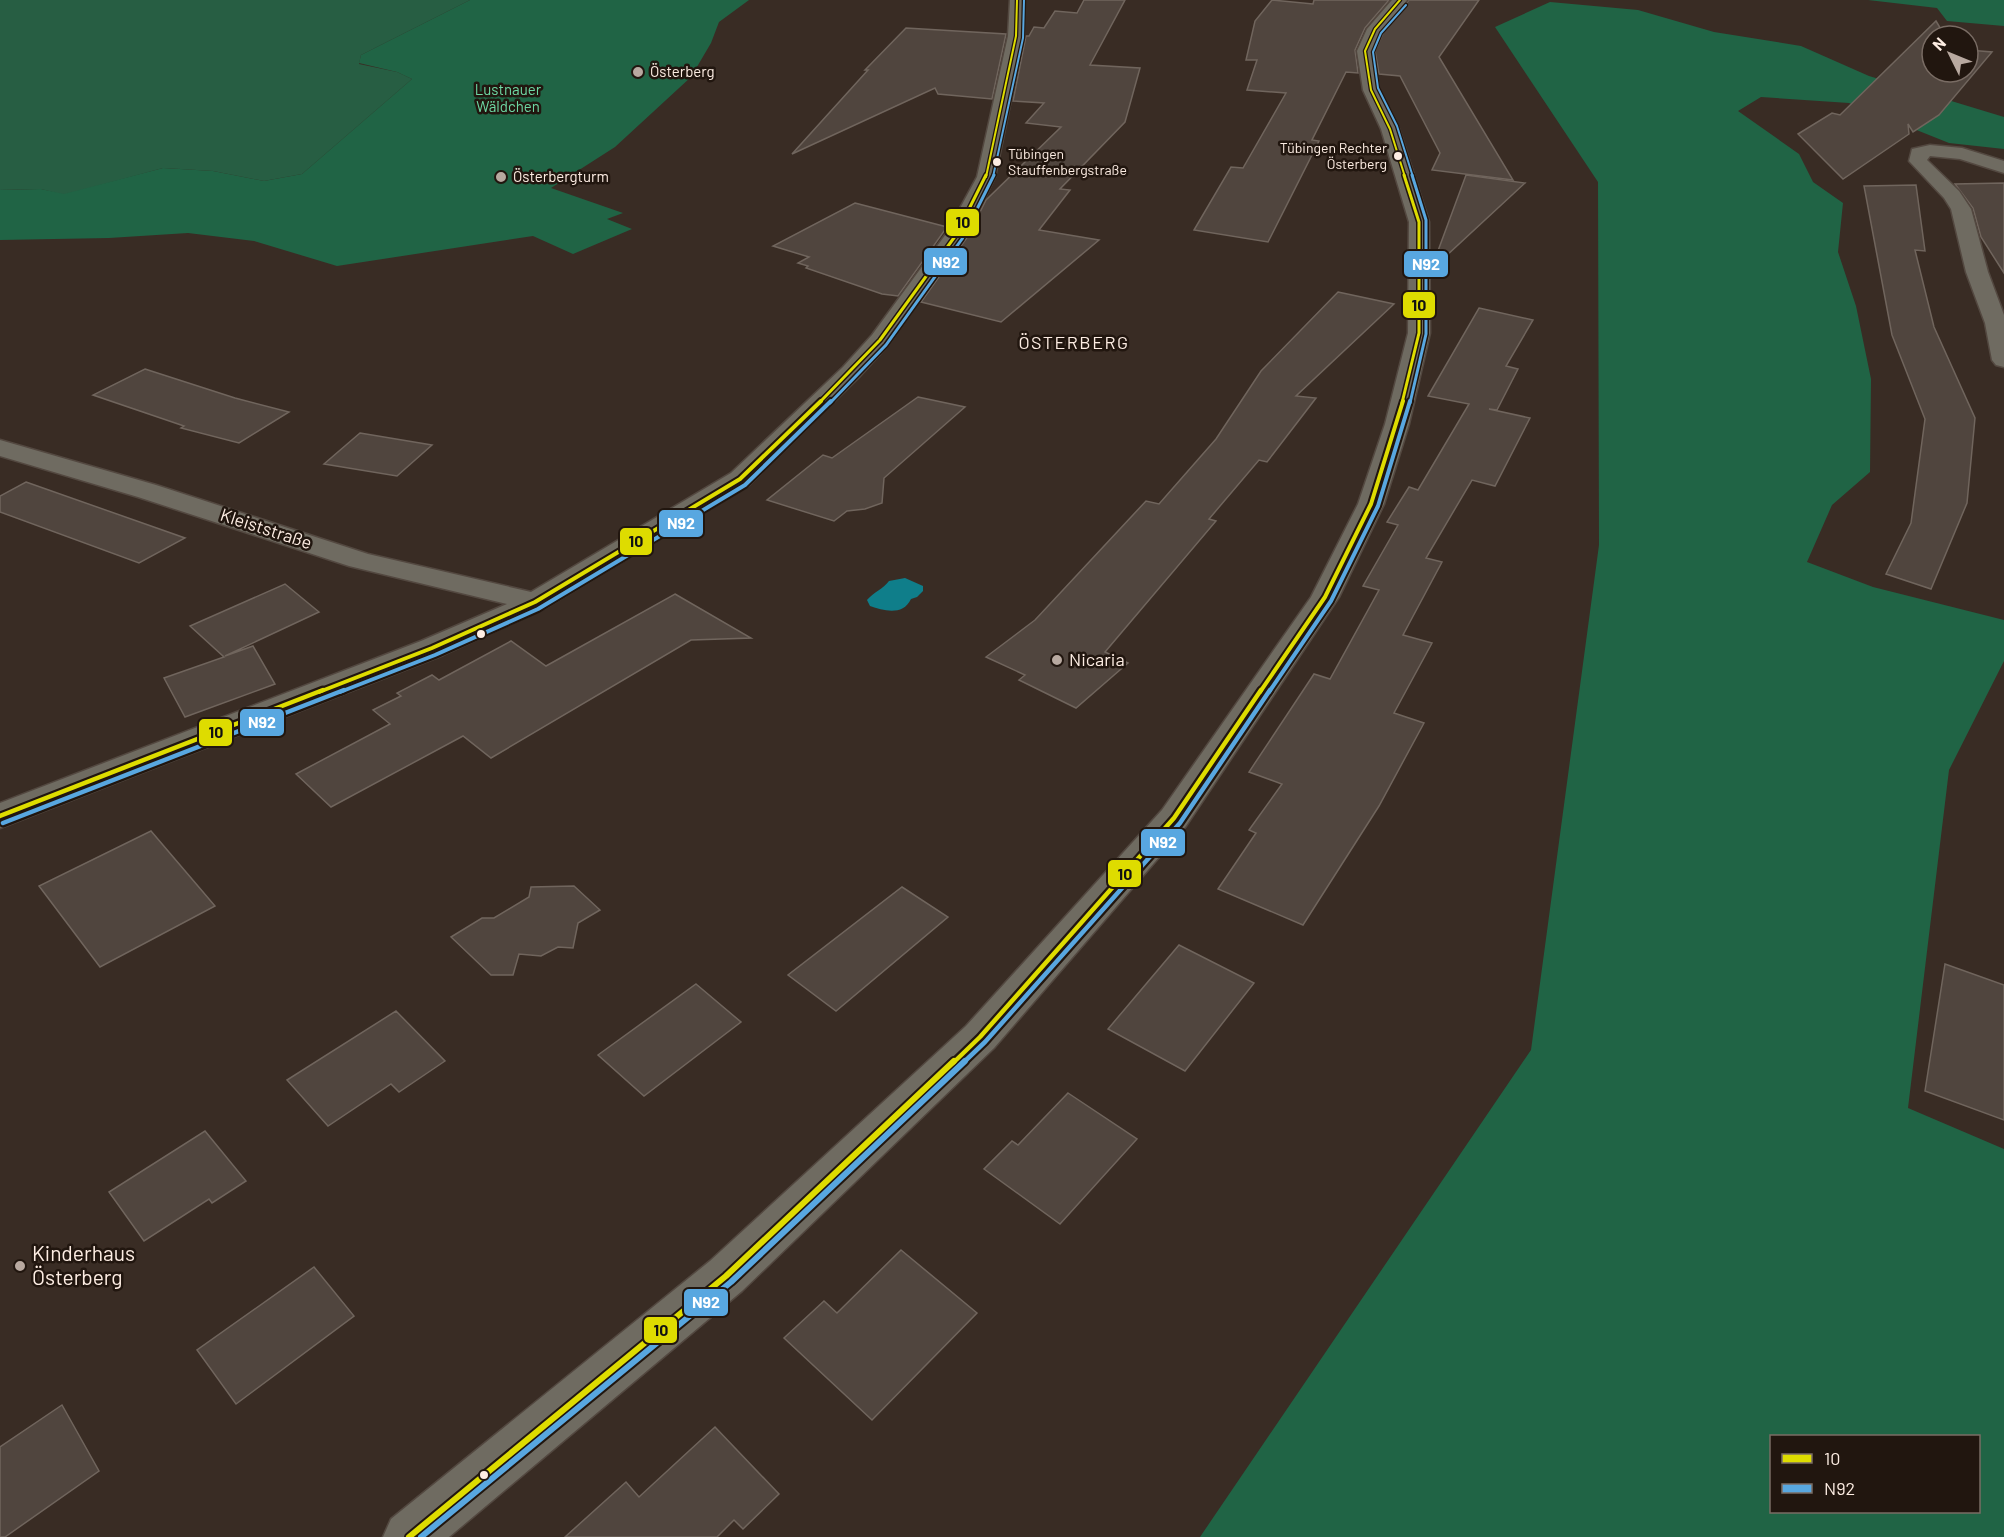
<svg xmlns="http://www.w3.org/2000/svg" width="2004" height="1537" font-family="Barlow,sans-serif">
  <rect width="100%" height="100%" fill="#392c24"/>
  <!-- green -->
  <polygon fill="#275e43" points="0,0 470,0 361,55 359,64 397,72 412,79 302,174 264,181 213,171 163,168 64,195 41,189 0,190"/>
  <!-- forest -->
  <g fill="#206445" fill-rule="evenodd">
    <polygon points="470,0 749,0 719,22 711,43 691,77 615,147 551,188 623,213 607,219 632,229 573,254 533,236 337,266 254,241 188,233 109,238 0,240 0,190 41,189 64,194 163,168 213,171 264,181 302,174 412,79 397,72 359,63 361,55"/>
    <polygon points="1868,0 2004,0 2004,26 1947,21 1937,8"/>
    <path d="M1550,2L1638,10L1714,32L1801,46L1869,76L2004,117V149L1949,143L1849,103L1761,97L1738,111L1799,154L1813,182L1843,203L1838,252L1856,306L1871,379L1870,472L1832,505L1807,562L1873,587L2004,620V661L1949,770L1908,1108L2004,1149V1537H1200L1531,1050L1599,545L1598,182L1495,27ZM1772,1436H1978V1512H1772Z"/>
  </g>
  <!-- water -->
  <path fill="#0f7e8a" d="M905,578L923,586V591L917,597L911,599C903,616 884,611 870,606L867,600C874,592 883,589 889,581Z"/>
  <!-- building -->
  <g fill="#50453e" stroke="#70655d" stroke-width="1.5">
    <polygon points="1084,0 1125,0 1090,65 1140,68 1125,122 1060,189 1070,190 1039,230 1099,240 1001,322 921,302 968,236 986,200 1061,127 1026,123 1044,103 1013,101 1026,36 1029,36 1034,27 1044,28 1055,11 1077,13"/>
    <polygon points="1272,0 1313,4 1314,0 1389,0 1365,28 1355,50 1358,73 1346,72 1312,140 1319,141 1268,242 1194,230 1231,167 1243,168 1286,93 1247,90 1257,60 1246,60 1255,21"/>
    <polygon points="1409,0 1479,0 1439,57 1513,180 1432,170 1440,153 1400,76 1379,74 1375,51 1384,31"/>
    <polygon points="1936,21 1945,36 1932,36 1932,72 1968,72 1968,50 1992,52 1939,115 1913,132 1908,124 1909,134 1843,179 1798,134 1832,113 1840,115"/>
    <polygon points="906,28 1006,34 992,99 938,94 935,88 792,154 868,70 865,70"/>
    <polygon points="1466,175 1525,183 1432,269 1432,267"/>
    <polygon points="2004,183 2004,273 1981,237 1973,208 1955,184"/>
    <polygon points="1916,185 1925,251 1915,250 1934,327 1975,418 1967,503 1931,589 1886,574 1911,523 1925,419 1892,335 1864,186"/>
    <polygon points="855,203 947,227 898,296 882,294 806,268 808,266 798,263 809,257 773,246"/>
    <polygon points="1338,292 1394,304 1296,396 1316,398 1267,462 1259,460 1209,519 1216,521 1105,652 1128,663 1076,708 1019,680 1025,675 986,657 1035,620 1146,501 1159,504 1216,439 1261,371"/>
    <polygon points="1479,308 1533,320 1506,366 1518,369 1497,410 1489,409 1530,418 1495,486 1472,480 1426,558 1442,562 1403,635 1432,643 1394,713 1424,723 1379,806 1303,925 1218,889 1256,833 1249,830 1282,784 1249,772 1314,674 1330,679 1379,590 1363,586 1398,525 1387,522 1409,487 1418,490 1469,404 1428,396"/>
    <polygon points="145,369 235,398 289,412 239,443 181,428 184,426 93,395"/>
    <polygon points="918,397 965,407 884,478 882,503 865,509 847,511 834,521 767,500 823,455 832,458"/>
    <polygon points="360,433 432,445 397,476 324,464"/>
    <polygon points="26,482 185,538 139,563 0,512 0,496"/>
    <polygon points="285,584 319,612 225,656 253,646 275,684 185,717 164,678 224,657 190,626"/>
    <polygon points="675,594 751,638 691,640 491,758 463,736 331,807 296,774 390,724 373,710 401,696 397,693 432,675 439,680 511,641 546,666"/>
    <polygon points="151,831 215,906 100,967 39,886"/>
    <polygon points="574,886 600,910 578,923 573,948 558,947 541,956 519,954 513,975 491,975 451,937 482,918 494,918 529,897 531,887"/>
    <polygon points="902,887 948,917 836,1011 788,975"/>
    <polygon points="1179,945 1254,983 1185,1071 1108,1029"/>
    <polygon points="1945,964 2004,985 2004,1120 1925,1091"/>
    <polygon points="696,984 741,1022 644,1096 598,1055"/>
    <polygon points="396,1011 445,1061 399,1092 391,1084 328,1126 287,1080"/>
    <polygon points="1068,1093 1137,1139 1060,1224 984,1169 1012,1141 1018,1145"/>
    <polygon points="205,1131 246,1181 212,1203 209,1199 144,1241 109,1192"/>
    <polygon points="901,1250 977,1313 872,1420 784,1338 824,1301 837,1313"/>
    <polygon points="314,1267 354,1316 236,1404 197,1350"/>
    <polygon points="62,1405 99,1471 5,1537 0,1537 0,1447"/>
    <polygon points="715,1427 779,1494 743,1529 734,1520 717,1537 565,1537 626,1482 639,1497"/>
  </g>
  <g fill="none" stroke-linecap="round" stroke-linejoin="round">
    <defs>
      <g id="minor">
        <polygon points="1010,0 1024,0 1024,36 995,177 966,235 888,345 859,377 749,485 545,608 443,655 0,828 0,803 421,641 507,604 349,566 138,497 0,456 0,440 156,485 368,554 531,592 731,473 843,367 872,335 946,234 977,177 1008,36"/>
        <polygon points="1392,0 1407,0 1382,30 1373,51 1379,90 1399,129 1429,222 1430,333 1409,424 1384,504 1339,597 1186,826 994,1048 742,1291 449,1537 383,1537 391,1519 710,1261 966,1026 1162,810 1311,597 1358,504 1385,424 1408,333 1409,222 1381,129 1363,90 1357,51 1367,29"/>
        <polygon points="1930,145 1962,148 2004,161 2004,173 1960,159 1930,156 1927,160 1959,191 1971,209 1988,272 2004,315 2004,367 1996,365 1992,360 1985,323 1966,272 1951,209 1944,198 1909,161 1912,149"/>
      </g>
    </defs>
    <!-- minor casing -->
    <use href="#minor" stroke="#534840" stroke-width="3"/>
    <!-- minor -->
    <use href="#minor" fill="#6f6b61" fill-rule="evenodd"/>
    <defs>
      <g id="bus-1-far4">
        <polyline points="1400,0 1375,29 1365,51 1371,90 1390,129 1405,177"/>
        <polyline points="986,177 1016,36 1017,0"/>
      </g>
      <g id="bus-1-far3">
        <polyline points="819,403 880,340 956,235 986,175"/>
        <polyline points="1402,403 1419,333 1419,222 1404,175"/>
      </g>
      <g id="bus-1-far2">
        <polyline points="319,692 432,648 535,602 740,479 821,401"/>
        <polyline points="1260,692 1325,597 1371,504 1403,401"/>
      </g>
      <g id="bus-1-far1">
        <polyline points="0,816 323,690"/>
        <polyline points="953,1063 980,1037 1174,818 1261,690"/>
      </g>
      <polyline id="bus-1" points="409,1537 726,1276 954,1061"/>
      <g id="bus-2-far4">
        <polyline points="1406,5 1381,33 1373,52 1378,88 1397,126 1413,177"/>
        <polyline points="993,177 1023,38 1024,0"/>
      </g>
      <g id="bus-2-far3">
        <polyline points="830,403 886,345 962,239 994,175"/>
        <polyline points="1410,403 1426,334 1426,220 1412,175"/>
      </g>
      <g id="bus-2-far2">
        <polyline points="340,692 435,655 538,609 745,485 831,401"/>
        <polyline points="1269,692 1331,601 1378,506 1410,401"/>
      </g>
      <g id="bus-2-far1">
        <polyline points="3,823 344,690"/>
        <polyline points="963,1063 985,1042 1180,823 1270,690"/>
      </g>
      <polyline id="bus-2" points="421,1537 731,1282 965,1061"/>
    </defs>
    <!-- bus-1-far4 casing -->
    <use href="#bus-1-far4" stroke="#21160f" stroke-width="4.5"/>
    <!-- bus-1-far3 casing -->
    <use href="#bus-1-far3" stroke="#21160f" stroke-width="6"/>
    <!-- bus-1-far2 casing -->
    <use href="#bus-1-far2" stroke="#21160f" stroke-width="8"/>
    <!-- bus-1-far1 casing -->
    <use href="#bus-1-far1" stroke="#21160f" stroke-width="9"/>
    <!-- bus-1 casing -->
    <use href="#bus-1" stroke="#21160f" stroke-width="10"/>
    <!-- bus-2-far4 casing -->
    <use href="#bus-2-far4" stroke="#21160f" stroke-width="4.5"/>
    <!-- bus-2-far3 casing -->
    <use href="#bus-2-far3" stroke="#21160f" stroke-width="6"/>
    <!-- bus-2-far2 casing -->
    <use href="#bus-2-far2" stroke="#21160f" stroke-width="8"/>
    <!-- bus-2-far1 casing -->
    <use href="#bus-2-far1" stroke="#21160f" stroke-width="9"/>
    <!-- bus-2 casing -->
    <use href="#bus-2" stroke="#21160f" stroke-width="10"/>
    <!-- bus-1-far4 -->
    <use href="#bus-1-far4" stroke="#dedc00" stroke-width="2"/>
    <!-- bus-1-far3 -->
    <use href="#bus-1-far3" stroke="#dedc00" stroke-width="3"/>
    <!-- bus-1-far2 -->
    <use href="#bus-1-far2" stroke="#dedc00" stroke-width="4"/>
    <!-- bus-1-far1 -->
    <use href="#bus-1-far1" stroke="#dedc00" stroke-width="4.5"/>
    <!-- bus-1 -->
    <use href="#bus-1" stroke="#dedc00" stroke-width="6"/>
    <!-- bus-2-far4 -->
    <use href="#bus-2-far4" stroke="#58a7e0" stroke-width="2"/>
    <!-- bus-2-far3 -->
    <use href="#bus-2-far3" stroke="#58a7e0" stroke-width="3"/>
    <!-- bus-2-far2 -->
    <use href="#bus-2-far2" stroke="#58a7e0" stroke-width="4"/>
    <!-- bus-2-far1 -->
    <use href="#bus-2-far1" stroke="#58a7e0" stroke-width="4.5"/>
    <!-- bus-2 -->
    <use href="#bus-2" stroke="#58a7e0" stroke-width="6"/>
  </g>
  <!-- markers -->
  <g fill="#b8a9a0" stroke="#21160f" stroke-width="2">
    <circle cx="638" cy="72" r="6"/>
    <circle cx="501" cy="177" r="6"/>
    <circle cx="1057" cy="660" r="6"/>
    <circle cx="20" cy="1266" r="6"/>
  </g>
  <g fill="#fdede3" stroke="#21160f" stroke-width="2">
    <circle cx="1398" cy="156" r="5"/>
    <circle cx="997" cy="162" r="5"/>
    <circle cx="481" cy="634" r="5"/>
    <circle cx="484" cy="1475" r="5"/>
  </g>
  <g text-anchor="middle" stroke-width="5" stroke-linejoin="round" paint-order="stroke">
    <!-- far-bus labels -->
    <g font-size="14" fill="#fdede3" stroke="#21160f" text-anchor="end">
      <text x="1387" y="153">Tübingen Rechter<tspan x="1387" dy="16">Österberg</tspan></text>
      <text x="1008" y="159" text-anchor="start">Tübingen<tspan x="1008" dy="16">Stauffenbergstraße</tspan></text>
    </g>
    <!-- far-poi labels -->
    <g font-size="15" fill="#fdede3" stroke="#21160f" text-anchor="start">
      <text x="650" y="77">Österberg</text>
      <text x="513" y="182">Österbergturm</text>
    </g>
    <!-- far-park labels -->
    <g font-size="15" fill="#6ed8a4" stroke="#21160f">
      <text x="508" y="95">Lustnauer<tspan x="508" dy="17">Wäldchen</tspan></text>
    </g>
    <!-- far-quarter labels -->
    <g font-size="18" letter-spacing="1.5" fill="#fdede3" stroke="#21160f">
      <text x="1074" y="349">ÖSTERBERG</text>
    </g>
    <!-- street labels -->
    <g font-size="18" fill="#fdede3" stroke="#21160f">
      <text transform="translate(266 529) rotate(18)" y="6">Kleiststraße</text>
    </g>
    <!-- poi labels -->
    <g font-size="18" fill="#fdede3" stroke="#21160f" text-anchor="start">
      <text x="1069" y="666">Nicaria</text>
    </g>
    <!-- near-poi labels -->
    <g font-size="21" fill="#fdede3" stroke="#21160f" text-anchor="start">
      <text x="32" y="1261">Kinderhaus<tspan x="32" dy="24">Österberg</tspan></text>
    </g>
  </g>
  <g stroke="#21160f" stroke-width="2">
    <rect x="945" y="208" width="35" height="29" rx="6" fill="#dedc00"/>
    <rect x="923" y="247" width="45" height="29" rx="6" fill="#58a7e0"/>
    <rect x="1403" y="250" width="46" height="28" rx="6" fill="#58a7e0"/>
    <rect x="1402" y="291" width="34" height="28" rx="6" fill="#dedc00"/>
    <rect x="658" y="509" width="46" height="29" rx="6" fill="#58a7e0"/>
    <rect x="619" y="527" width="34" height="29" rx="6" fill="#dedc00"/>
    <rect x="239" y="708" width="46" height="29" rx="6" fill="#58a7e0"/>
    <rect x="198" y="718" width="35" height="29" rx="6" fill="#dedc00"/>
    <rect x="1140" y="828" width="46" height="29" rx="6" fill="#58a7e0"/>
    <rect x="1107" y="859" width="35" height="29" rx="6" fill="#dedc00"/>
    <rect x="683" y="1288" width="46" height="29" rx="6" fill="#58a7e0"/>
    <rect x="643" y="1316" width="35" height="28" rx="6" fill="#dedc00"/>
  </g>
  <g font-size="16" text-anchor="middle" font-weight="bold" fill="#fff">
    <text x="946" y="268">N92</text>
    <text x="1426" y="270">N92</text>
    <text x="681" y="529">N92</text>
    <text x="262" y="728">N92</text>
    <text x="1163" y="848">N92</text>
    <text x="706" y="1308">N92</text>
  </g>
  <g font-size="16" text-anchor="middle" font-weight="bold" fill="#111">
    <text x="963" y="228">10</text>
    <text x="1419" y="311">10</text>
    <text x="636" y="547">10</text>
    <text x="216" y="738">10</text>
    <text x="1125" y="880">10</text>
    <text x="661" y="1336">10</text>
  </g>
  <!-- legend -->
  <rect x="1770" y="1435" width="210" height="78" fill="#21160f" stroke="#796c64" stroke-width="1.5"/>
  <rect x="1782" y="1454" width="30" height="9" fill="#dedc00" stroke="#796c64" stroke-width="1.5"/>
  <text x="1824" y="1465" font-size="18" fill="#fdede3">10</text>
  <rect x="1782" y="1484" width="30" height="9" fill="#58a7e0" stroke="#796c64" stroke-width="1.5"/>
  <text x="1824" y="1495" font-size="18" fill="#fdede3">N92</text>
  <!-- north arrow -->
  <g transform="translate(1950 54) rotate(313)"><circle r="28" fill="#21160f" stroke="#796c64" stroke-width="1.5"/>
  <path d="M0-4.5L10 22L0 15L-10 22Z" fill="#b8a9a0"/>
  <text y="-9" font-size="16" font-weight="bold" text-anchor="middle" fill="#fdede3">N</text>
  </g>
</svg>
